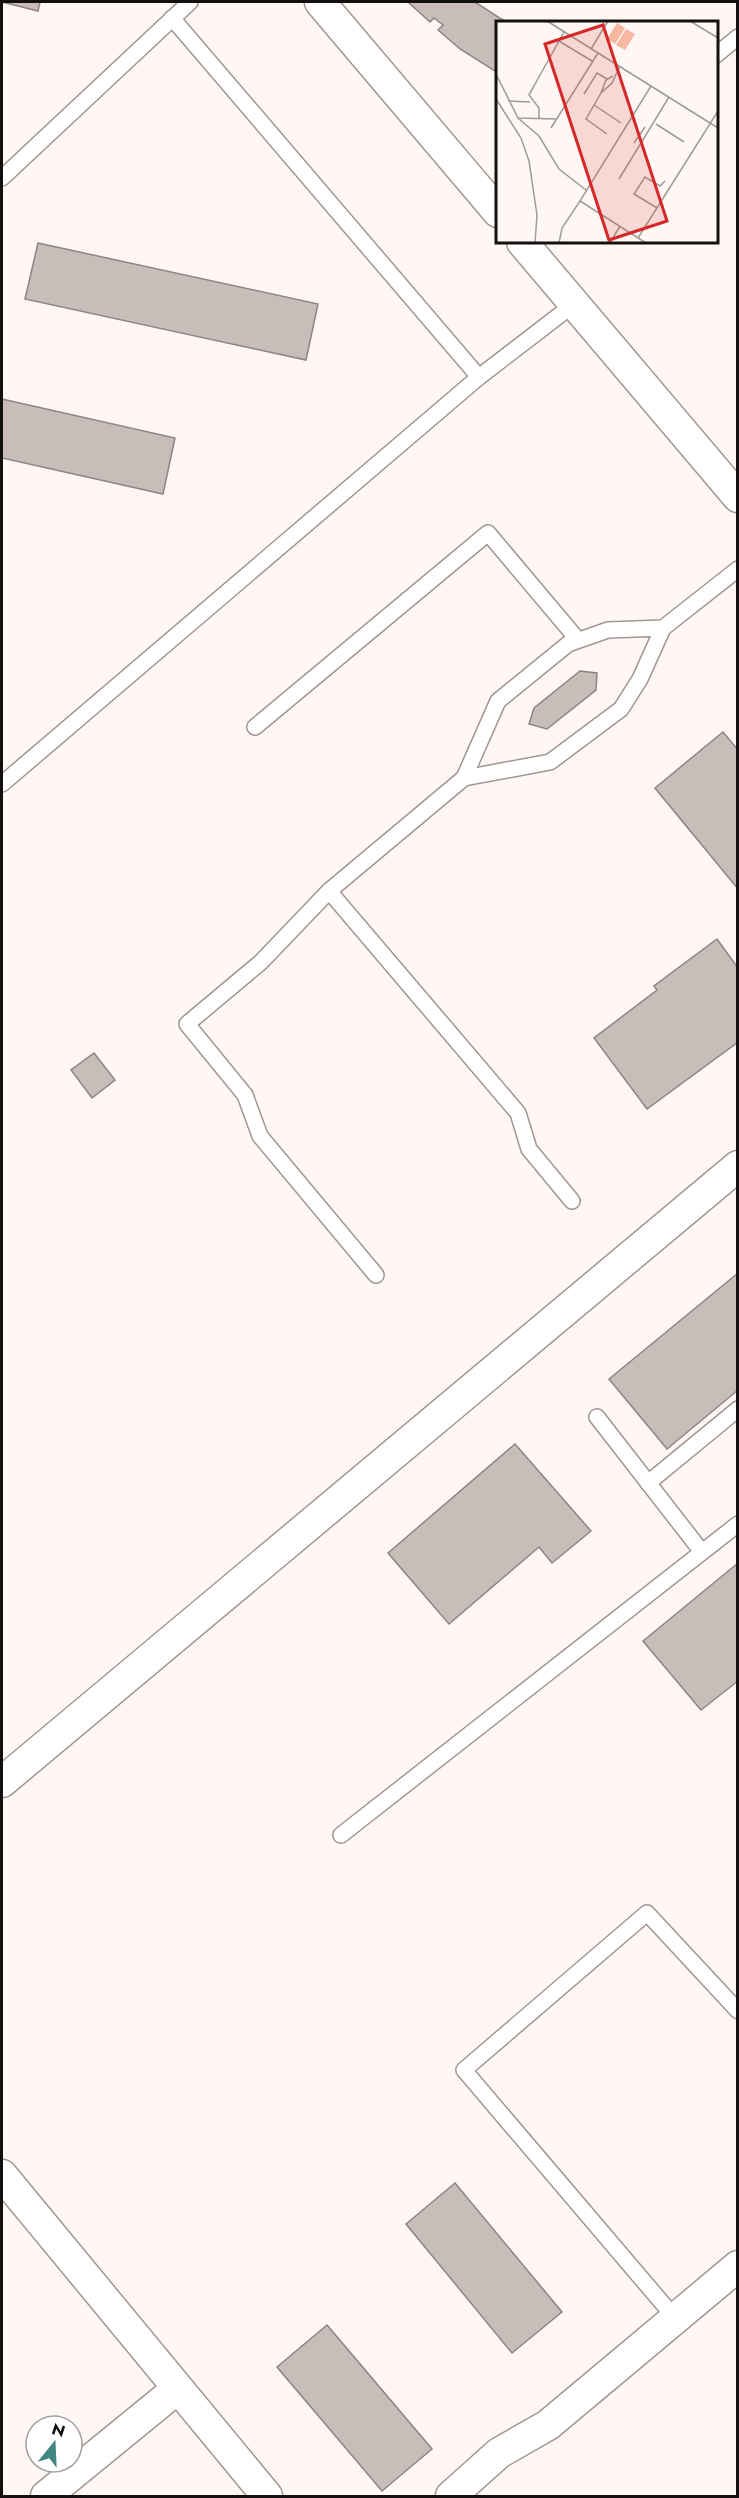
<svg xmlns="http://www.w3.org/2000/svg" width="739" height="2498" font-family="Jost,sans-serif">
  <rect width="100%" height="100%" fill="#fef7f4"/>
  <!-- building -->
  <g fill="#c9bdb9" stroke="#8f8481" stroke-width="1.5">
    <polygon points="2,2 40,2 38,11"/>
    <polygon points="408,2 475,2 506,22 498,22 498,73 460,49 438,30 443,25 434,18 430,22"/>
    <polygon points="38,243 318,304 306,360 25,299"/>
    <polygon points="2,399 175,438 163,494 2,458"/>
    <polygon points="580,671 597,673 596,690 547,729 529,724 534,708"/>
    <polygon points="723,732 738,750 738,889 655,788"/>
    <polygon points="717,939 738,968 738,1042 647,1109 594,1038 657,990 654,986"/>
    <polygon points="94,1053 115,1080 92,1098 71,1070"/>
    <polygon points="738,1273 738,1390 667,1449 609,1379"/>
    <polygon points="515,1444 591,1531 552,1563 539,1547 449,1624 388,1553"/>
    <polygon points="738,1563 738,1681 701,1710 643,1641"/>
    <polygon points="455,2183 562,2312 512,2353 406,2224"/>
    <polygon points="327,2325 432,2449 382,2491 277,2367"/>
  </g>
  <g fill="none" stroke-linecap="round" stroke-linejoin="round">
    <defs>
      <g id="lane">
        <polyline points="172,18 479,377"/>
        <polyline points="716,55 738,37"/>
        <polyline points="2,178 190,2"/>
        <polyline points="663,628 608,630 568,644 498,701 464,778 550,762 621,709 640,679 663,628 738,569"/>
        <polyline points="255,727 488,533 578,640"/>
        <polyline points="2,784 479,377 574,304"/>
        <polyline points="329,891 518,1113 529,1149 572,1201"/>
        <polyline points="376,1275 260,1136 245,1095 187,1024 261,962 329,891 464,778"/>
        <polyline points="597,1417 702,1552"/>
        <polyline points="648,1483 738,1409"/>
        <polyline points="341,1835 738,1524"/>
        <polyline points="675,2318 464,2070 647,1913 738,2011"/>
      </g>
      <g id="street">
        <polyline points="320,2 498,212"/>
        <polyline points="522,242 738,497"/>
        <polyline points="2,1782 738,1166"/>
        <polyline points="2,2175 267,2496"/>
        <polyline points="46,2496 177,2389"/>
        <polyline points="451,2496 499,2453 548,2425 738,2266"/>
      </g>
    </defs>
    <!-- lane casing -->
    <use href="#lane" stroke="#a19692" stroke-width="18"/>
    <!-- street casing -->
    <use href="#street" stroke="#a19692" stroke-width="33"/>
    <!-- lane -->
    <use href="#lane" stroke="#fff" stroke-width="15"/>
    <!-- street -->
    <use href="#street" stroke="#fff" stroke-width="30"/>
  </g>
  <!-- overview -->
  <g transform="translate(496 21)">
    <rect width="222" height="222" fill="#fef7f4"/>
    <path d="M121,2L129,7L119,23L111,18ZM130,8L139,13L129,29L120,24Z" fill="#f7b7a1"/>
    <path fill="none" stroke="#a09b98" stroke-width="1.5" d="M51,0L222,107M194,0L222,17M63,20L96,40M95,28L112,0M0,53L22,97L43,115L63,148L90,169M117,55L110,59L105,72L116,62L124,45M105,72L90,98L111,113M88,73L101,52L111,58M0,78L25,117L33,140L41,194L39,222M12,80L34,81M98,84L125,102M21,97L61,98M43,97V87L33,74L68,11M160,103L188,121M55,107L102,32M138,122L149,106M123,158L173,76M161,187L138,173L149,156L164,165L169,160M142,217L222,90M63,222L66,207L84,180M114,222L124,205M150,222L84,180L155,65"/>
    <path fill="#d62828" fill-opacity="0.15" stroke="#d62828" stroke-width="3" d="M107,4L171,200L113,219L49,23Z"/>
    <rect width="222" height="222" fill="none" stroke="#14100f" stroke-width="3"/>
  </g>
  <!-- border -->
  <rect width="739" height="2498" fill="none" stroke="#14100f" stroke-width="6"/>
  <!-- north arrow -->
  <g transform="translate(54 2444) rotate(18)"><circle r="28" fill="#ffffff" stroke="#a19f9f" stroke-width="1.5"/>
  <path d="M0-4.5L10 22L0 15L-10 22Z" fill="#408782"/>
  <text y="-9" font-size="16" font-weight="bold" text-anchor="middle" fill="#14100f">N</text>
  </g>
</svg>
